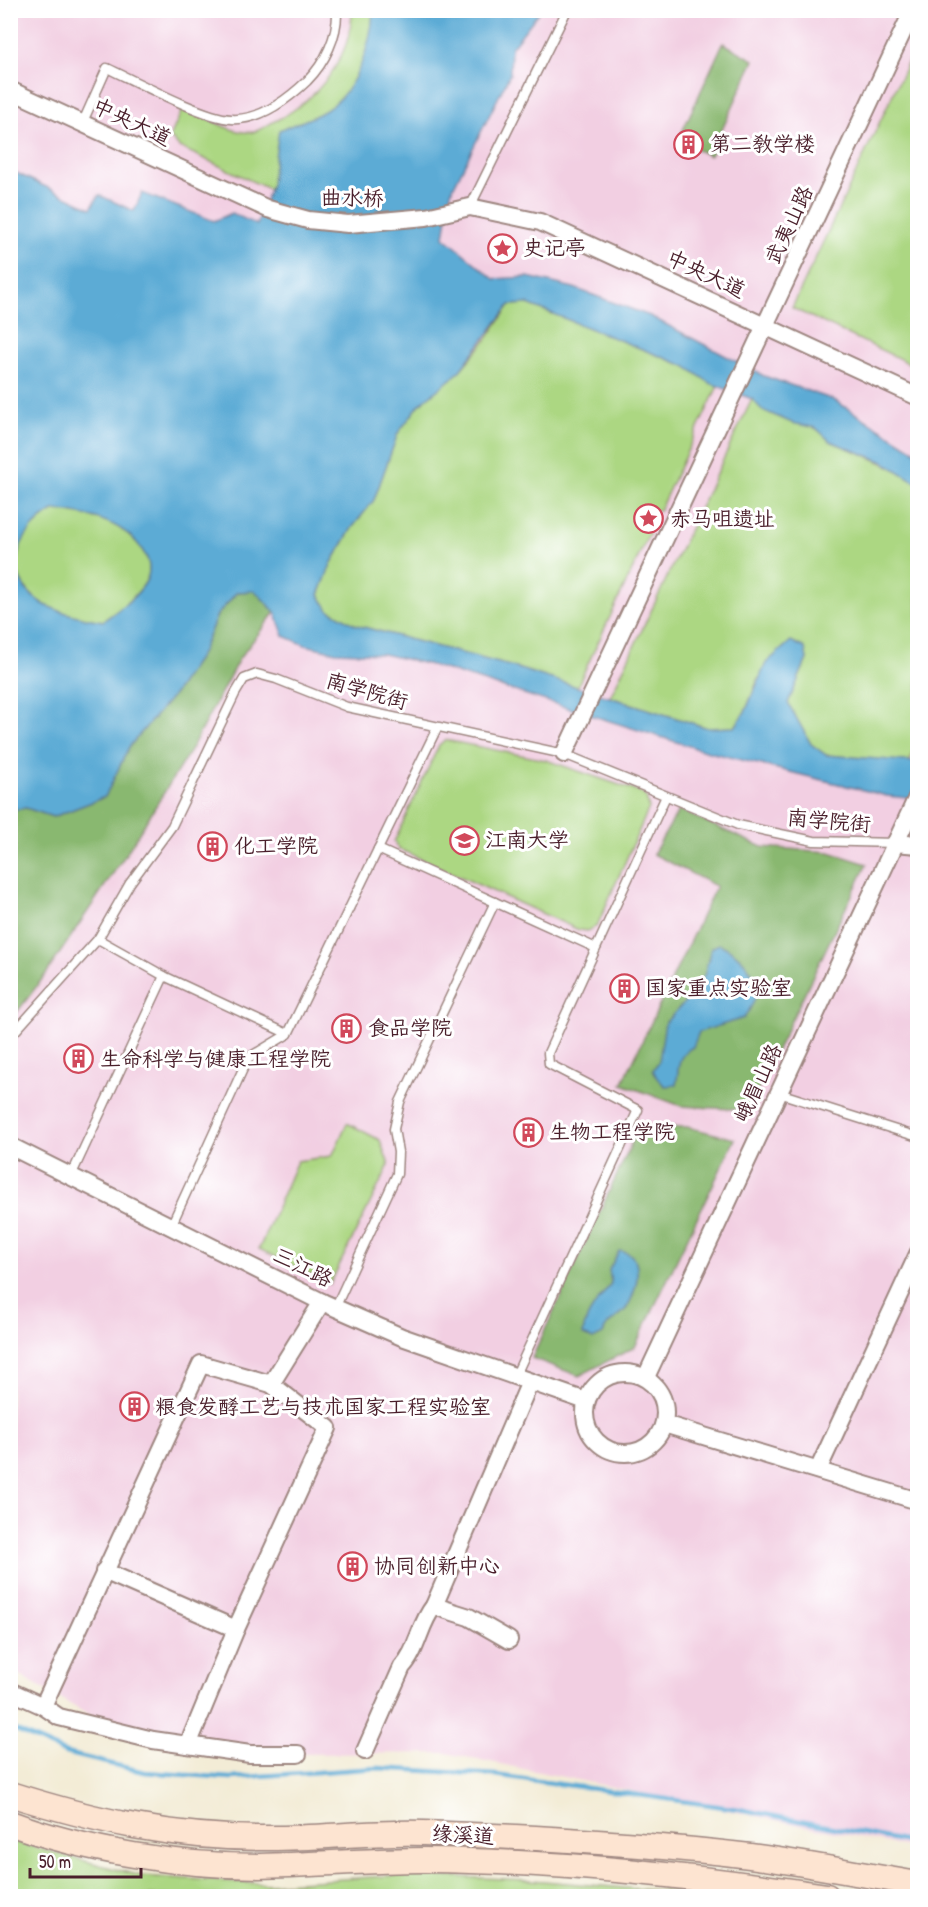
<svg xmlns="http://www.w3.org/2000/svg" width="928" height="1907" font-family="'Patrick Hand','LXGW WenKai TC',sans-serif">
  <rect width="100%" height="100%" fill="#fff"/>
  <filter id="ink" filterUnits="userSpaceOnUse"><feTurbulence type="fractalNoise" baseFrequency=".0167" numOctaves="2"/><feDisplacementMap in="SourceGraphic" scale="12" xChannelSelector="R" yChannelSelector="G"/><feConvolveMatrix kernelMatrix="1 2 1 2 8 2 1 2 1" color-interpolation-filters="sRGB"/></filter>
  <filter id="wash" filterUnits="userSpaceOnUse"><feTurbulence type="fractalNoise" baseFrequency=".008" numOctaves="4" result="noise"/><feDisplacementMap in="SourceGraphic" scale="24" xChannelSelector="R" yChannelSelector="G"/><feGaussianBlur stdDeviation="1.35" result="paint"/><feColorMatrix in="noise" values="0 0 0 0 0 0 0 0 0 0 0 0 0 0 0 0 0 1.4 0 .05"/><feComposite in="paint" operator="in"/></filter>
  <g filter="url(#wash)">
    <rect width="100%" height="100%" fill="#f3ecd6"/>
    <!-- built -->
    <polygon fill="#f2cfe2" points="11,11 917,11 917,1849 446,1753 298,1754 125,1736 11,1670"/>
    <!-- green -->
    <g fill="#acd782" stroke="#7b7b56" stroke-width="1.5">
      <path d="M352,11H374L370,49L357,81L271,190L179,147L170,137L184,106C203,115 231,135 253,132C261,130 270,123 277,120C319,98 351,58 352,11Z"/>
      <polygon points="917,43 918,367 917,367 792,308"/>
      <polygon points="528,304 685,366 718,386 659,511 646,505 636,525 650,532 577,687 510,666 356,625 329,610 319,595 331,564 352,528 374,500 398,433 420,404 458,373 486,340 510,305"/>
      <path d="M752,399C774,423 790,417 815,428C822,431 826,439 833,442C863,455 891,464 917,483L918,744L909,762L826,755L811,744L788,703L807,659L758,679L746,710L735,727L708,728L610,697Z"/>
      <path d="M55,510C88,514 127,522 144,553C150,561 151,574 145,583C135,599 118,610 103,621C83,618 59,615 41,603C0,571 13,533 55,510Z"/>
      <polygon points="445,740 546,760 640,792 646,797 649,808 597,926 588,931 579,930 399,849 394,842 439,745"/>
      <polygon points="347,1123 380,1140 389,1165 330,1284 259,1249 297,1161 332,1156"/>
      <polygon points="11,1841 141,1876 270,1884 401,1875 531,1880 720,1896 11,1896"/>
    </g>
    <!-- forest -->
    <g fill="#89b870" stroke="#6a6c4e" stroke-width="1.5">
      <polygon points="723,43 754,60 710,156 678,141"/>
      <polygon points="255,591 275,612 239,659 190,751 126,854 46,974 11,1020 11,810 26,808 53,817 105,797 129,747 174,694 201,654 217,615 237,592"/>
      <polygon points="679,810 762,847 829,852 867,864 748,1110 681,1106 622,1084 716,886 653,854"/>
      <polygon points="639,1127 687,1127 735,1139 635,1347 579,1376 532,1358"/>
    </g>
    <!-- water -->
    <g fill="#5babd5" stroke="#526580" stroke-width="1.5" fill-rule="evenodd">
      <path d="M373,11H540L511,48L510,74L451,192L444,237L494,279L528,277L574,288L650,316L764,376L834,400L917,452V483L884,462L830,441L816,428L792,423L762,410L752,399L710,383L685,366L528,304L510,305L458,373L420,404L398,433L374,500L352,528L331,564L319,595L329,610L356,625L510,666L708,728L735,727L746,710L766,663L791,641L805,648L807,659L788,703L811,744L826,755L917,762V799L887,796L705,751L431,665L383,654L336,652L305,645L284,636L275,612L255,591L237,592L217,615L201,654L174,694L129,747L105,797L53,817L26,808L11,810L10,170L91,208L99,195L134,211L142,193L214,221L232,213L257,225L271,184L279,130C295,124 312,119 326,110C357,90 371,45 373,11ZM55,510C88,514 127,522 144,553C150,561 151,574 145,583C135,599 118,610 103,621C83,618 64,614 45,605C0,579 14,533 55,510Z"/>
      <path d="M719,944C735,951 754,967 756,987C758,998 750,1009 744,1018L699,1032L693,1047C675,1056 680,1068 676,1085L665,1086L657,1078L653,1070L659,1061L665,1023L697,989L705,973L711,948Z"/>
      <path d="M619,1251C647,1253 637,1289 628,1306C621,1318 607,1320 603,1334L593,1339L583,1335C584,1314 601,1299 611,1283L609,1270Z"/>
    </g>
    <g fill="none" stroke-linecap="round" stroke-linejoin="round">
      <!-- stream -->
      <polyline stroke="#5babd5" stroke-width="4.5" points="10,1728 66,1753 144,1772 231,1778 378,1768 495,1775 739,1809 918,1844"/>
    </g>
  </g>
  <g filter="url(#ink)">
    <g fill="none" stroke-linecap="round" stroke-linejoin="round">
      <defs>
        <g id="service">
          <path d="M82,124L107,68C135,81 204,118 231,119C260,121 287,100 307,81C325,63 338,36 337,10"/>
          <polyline points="470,207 567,10"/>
          <polyline points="378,849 596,948"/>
          <polyline points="98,939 164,976 288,1034"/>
          <polyline points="10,1037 98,939 130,883 172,826 235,694 244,679 257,674 276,679 347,707 564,754 738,825 814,841 895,843"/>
          <polyline points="779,1093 918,1137"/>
          <polyline points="71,1176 164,976"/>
          <polyline points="171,1226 248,1058 288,1034 437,728"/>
          <polyline points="335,1308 397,1174 398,1152 394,1129 400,1102 495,902"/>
          <polyline points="515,1377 638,1110 549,1064 548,1053 666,796"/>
        </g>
        <g id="minor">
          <polyline points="10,90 268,209 308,220 348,224 426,217 470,207 540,222 918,397"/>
          <polyline points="564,754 913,10"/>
          <polyline points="895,843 918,845"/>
          <polyline points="10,1146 322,1302 402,1337 586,1401"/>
          <circle cx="625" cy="1413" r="40"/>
          <polyline points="646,1377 918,795"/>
          <polyline points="271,1384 322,1302"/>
          <polyline points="664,1424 918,1501"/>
          <polyline points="818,1470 918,1254"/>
          <polyline points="104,1571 236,1629"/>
          <polyline points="434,1606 469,1617 509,1640"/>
          <polyline points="10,1691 43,1706 59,1717 153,1740 250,1754 298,1754"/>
          <polyline points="43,1706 201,1364 271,1384 328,1428 236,1629 188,1745"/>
          <path d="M365,1751L402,1667C418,1650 419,1624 434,1606L530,1382"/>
        </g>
        <g id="secondary">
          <path d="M10,1794C95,1821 174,1838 263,1838C316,1839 371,1831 424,1833C533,1837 641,1843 750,1856C806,1863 862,1875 918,1884"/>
          <path d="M10,1823C85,1851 181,1866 260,1866C315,1865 369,1860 424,1860C558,1861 694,1876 827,1896"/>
        </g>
      </defs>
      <!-- service casing -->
      <use href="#service" stroke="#9e8680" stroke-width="11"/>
      <!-- minor casing -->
      <use href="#minor" stroke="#9e8680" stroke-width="20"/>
      <!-- secondary casing -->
      <use href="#secondary" stroke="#9e8680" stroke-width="27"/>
      <!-- service -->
      <use href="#service" stroke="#fff" stroke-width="8"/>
      <!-- minor -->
      <use href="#minor" stroke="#fff" stroke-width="16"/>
      <!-- secondary -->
      <use href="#secondary" stroke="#fde4d1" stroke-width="24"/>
    </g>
  </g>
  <!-- icons -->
  <defs>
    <symbol id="building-ring" viewBox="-11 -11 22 22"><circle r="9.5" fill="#fff" stroke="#d1495b" stroke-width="1.5"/><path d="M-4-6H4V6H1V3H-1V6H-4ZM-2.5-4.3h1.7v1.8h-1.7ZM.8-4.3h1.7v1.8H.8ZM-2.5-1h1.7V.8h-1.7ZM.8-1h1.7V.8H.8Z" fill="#d1495b"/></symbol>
    <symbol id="sight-ring" viewBox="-11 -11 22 22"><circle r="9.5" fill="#fff" stroke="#d1495b" stroke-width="1.5"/><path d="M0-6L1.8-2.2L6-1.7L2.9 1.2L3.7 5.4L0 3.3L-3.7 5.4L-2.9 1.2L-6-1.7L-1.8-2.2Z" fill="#d1495b"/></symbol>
    <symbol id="university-ring" viewBox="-11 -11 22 22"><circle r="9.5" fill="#fff" stroke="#d1495b" stroke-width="1.5"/><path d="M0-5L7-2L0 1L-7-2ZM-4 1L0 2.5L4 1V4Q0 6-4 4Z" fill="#d1495b"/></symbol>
  </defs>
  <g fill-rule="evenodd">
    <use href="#building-ring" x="672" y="128" width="33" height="33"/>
    <use href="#sight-ring" x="486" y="232" width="33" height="33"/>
    <use href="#sight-ring" x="632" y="502" width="33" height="33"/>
    <use href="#university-ring" x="448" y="824" width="33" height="33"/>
    <use href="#building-ring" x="196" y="830" width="33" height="33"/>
    <use href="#building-ring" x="608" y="972" width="33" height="33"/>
    <use href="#building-ring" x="330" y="1012" width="33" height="33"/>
    <use href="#building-ring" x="62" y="1042" width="33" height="33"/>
    <use href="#building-ring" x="512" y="1116" width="33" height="33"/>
    <use href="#building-ring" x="118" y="1390" width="33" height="33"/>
    <use href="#building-ring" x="336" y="1550" width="33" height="33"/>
  </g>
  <g text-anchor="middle" stroke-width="6" stroke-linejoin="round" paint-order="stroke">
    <!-- street labels -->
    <g font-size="21" fill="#4a1f2b" stroke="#fff">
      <text transform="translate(132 122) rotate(25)" y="7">中央大道</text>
      <text transform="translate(352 198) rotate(1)" y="7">曲水桥</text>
      <text transform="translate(789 225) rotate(-65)" y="7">武夷山路</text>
      <text transform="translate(706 274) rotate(25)" y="7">中央大道</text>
      <text transform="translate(367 691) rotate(16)" y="7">南学院街</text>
      <text transform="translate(829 821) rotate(5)" y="7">南学院街</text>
      <text transform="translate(758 1083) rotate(-65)" y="7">峨眉山路</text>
      <text transform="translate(303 1267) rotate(26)" y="7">三江路</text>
      <text transform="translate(463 1835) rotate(3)" y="7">缘溪道</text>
    </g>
    <!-- poi labels -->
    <g font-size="21" fill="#4a1f2b" stroke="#fff" text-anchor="start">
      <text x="710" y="151">第二教学楼</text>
      <text x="523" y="255">史记亭</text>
      <text x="670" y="526">赤马咀遗址</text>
      <text x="485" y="847">江南大学</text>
      <text x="234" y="853">化工学院</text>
      <text x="645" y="995">国家重点实验室</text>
      <text x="368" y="1035">食品学院</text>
      <text x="100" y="1066">生命科学与健康工程学院</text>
      <text x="549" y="1139">生物工程学院</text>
      <text x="155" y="1414">粮食发酵工艺与技术国家工程实验室</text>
      <text x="374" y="1573">协同创新中心</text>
    </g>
  </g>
  <!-- margin -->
  <rect width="928" height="1907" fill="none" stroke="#fff" stroke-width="36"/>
  <!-- scale -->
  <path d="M30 1868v9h111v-9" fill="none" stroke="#4a1f2b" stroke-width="3"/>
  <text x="39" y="1868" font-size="18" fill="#4a1f2b" stroke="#ffffff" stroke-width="4.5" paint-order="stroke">50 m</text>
</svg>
